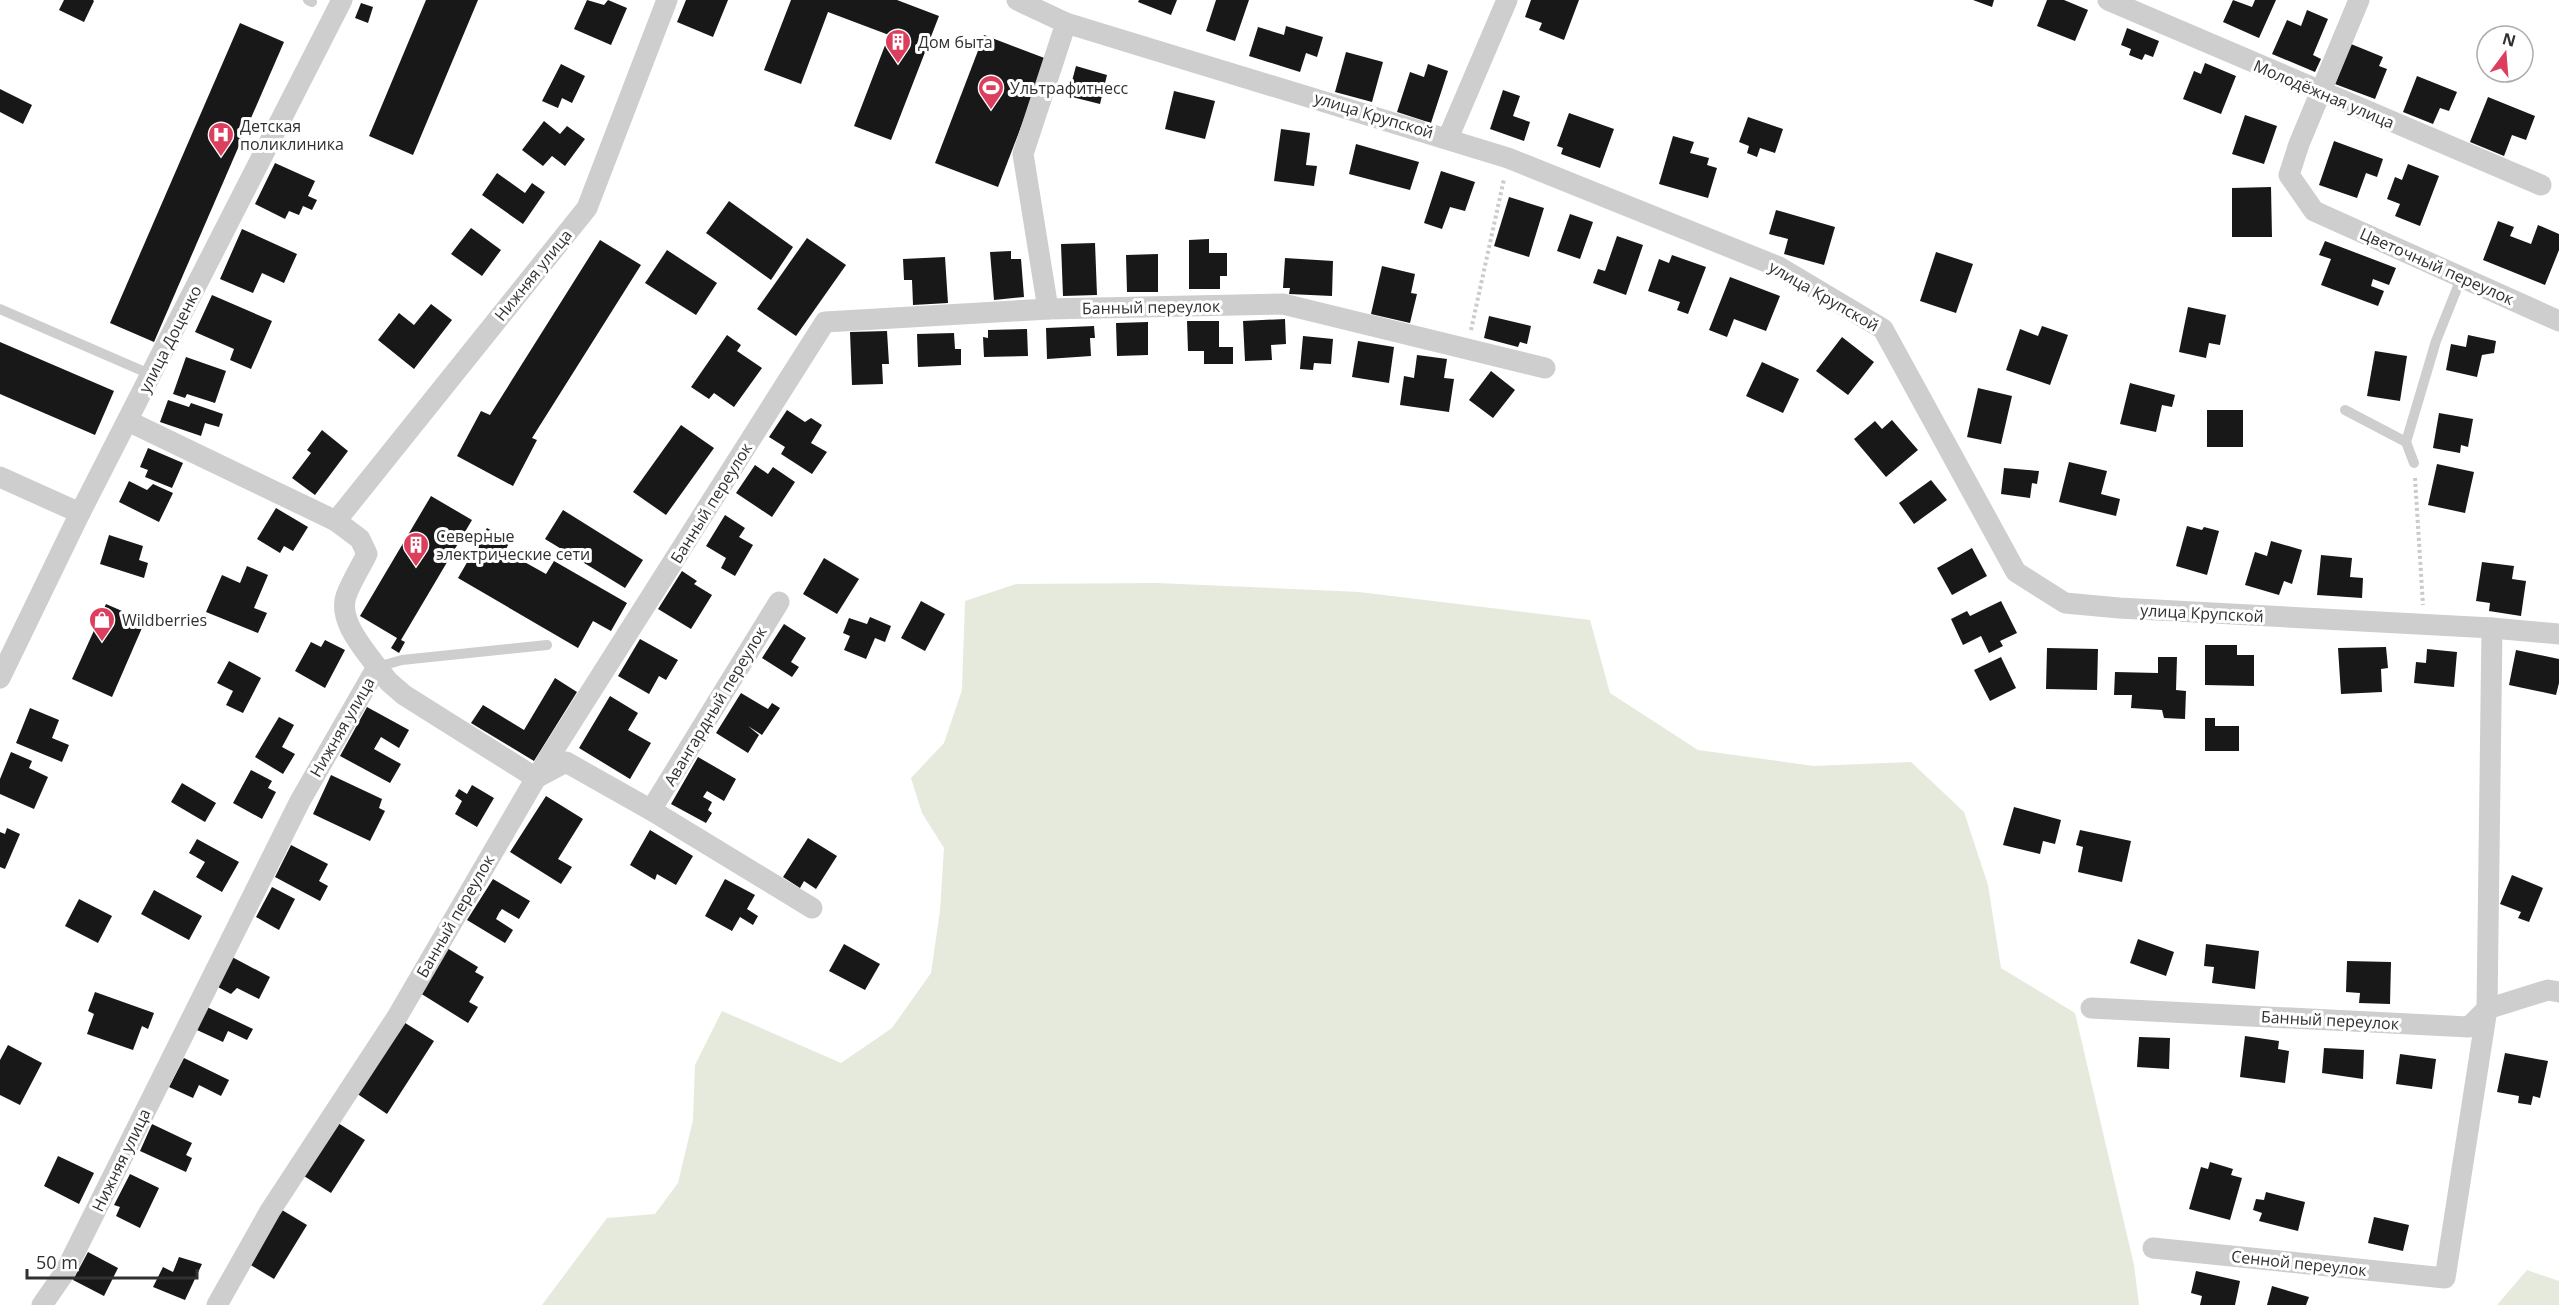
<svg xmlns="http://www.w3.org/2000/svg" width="2559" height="1305" font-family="'Open Sans',sans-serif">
  <rect width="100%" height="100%" fill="#fff"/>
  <!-- green -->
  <g fill="#e5eadd">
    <polygon points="1157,583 1359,592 1590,620 1610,693 1698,750 1814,766 1911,762 1964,812 1988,885 2001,968 2075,1013 2134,1265 2139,1305 542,1305 607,1218 655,1214 678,1183 693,1120 695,1065 722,1011 841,1063 892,1028 931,973 940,911 944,848 922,813 911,778 944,743 962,690 965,601 1016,584"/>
    <polygon points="2527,1270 2559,1281 2559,1305 2497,1305"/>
  </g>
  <!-- building -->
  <g fill="#181818">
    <polygon points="64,0 93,0 94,1 84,22 59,10"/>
    <polygon points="426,0 478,0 413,155 369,136"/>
    <polygon points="587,0 604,5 608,0 627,8 611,45 574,29"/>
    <polygon points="686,0 728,0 713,37 677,22"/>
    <polygon points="791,0 897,0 939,16 891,140 854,126 889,35 828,12 801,84 764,70"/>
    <polygon points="1139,0 1177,0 1171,15 1138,2"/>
    <polygon points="1216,0 1249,0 1235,41 1206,31"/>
    <polygon points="1531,0 1579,0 1564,40 1539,30 1542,23 1525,17"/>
    <polygon points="1973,0 1994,0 1992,7"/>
    <polygon points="2047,0 2064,0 2088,10 2075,41 2037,26"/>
    <polygon points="2233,0 2252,7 2255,0 2276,0 2259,38 2223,22"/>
    <polygon points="361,3 373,7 368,23 355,18"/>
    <polygon points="2307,10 2328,19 2313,55 2321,59 2315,72 2272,54 2287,20 2301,26"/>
    <polygon points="240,23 284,42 154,342 110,323"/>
    <polygon points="1286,26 1323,37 1317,57 1306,53 1300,72 1249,56 1258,27 1284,35"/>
    <polygon points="2127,28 2159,41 2153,57 2145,54 2142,60 2129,55 2131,49 2121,45"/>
    <polygon points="984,35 1047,59 998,187 935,163"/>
    <polygon points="2351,44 2383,57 2379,66 2387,69 2375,99 2335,84"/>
    <polygon points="1346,52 1383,62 1372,102 1335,92"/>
    <polygon points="2205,63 2236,76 2221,114 2183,99 2194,71 2201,74"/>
    <polygon points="561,64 585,76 572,103 562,98 558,108 542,101"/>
    <polygon points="1428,64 1448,71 1431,123 1397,112 1410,72 1424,77"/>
    <polygon points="1076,66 1107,75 1100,104 1068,96"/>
    <polygon points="2417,76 2457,92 2449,111 2440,108 2433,124 2403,112"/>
    <polygon points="0,89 32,105 23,124 0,112"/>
    <polygon points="1503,90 1520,96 1513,116 1530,122 1524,141 1490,129"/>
    <polygon points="1174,91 1215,101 1205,139 1165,129"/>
    <polygon points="2488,97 2535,116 2526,140 2512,135 2504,156 2470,142"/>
    <polygon points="1569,113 1614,129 1600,168 1561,154 1563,148 1557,146"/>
    <polygon points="2245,115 2277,126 2264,164 2232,154"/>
    <polygon points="1748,117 1783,129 1775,153 1760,148 1757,157 1747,153 1749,146 1739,142"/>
    <polygon points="544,121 560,134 567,126 585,139 565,166 552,156 543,166 522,150"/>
    <polygon points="1281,129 1310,133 1306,165 1317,166 1314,186 1274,181"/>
    <polygon points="1673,136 1694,142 1690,153 1709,158 1707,165 1717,168 1708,198 1659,184"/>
    <polygon points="2334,141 2383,159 2377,177 2366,173 2357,198 2319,185"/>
    <polygon points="1356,144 1419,162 1410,190 1349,174"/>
    <polygon points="275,163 315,181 308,196 317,200 312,210 303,206 299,215 289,211 285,219 255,204"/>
    <polygon points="2408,164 2439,176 2420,226 2395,216 2400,204 2387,199 2395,177 2402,180"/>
    <polygon points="1441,171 1475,182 1465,211 1450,207 1442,229 1424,223"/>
    <polygon points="497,173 525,193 532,183 545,192 523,224 482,195"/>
    <polygon points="2271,187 2272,237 2232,237 2232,188"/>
    <polygon points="1509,197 1544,208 1529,257 1494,246"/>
    <polygon points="729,201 793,247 771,280 706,233"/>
    <polygon points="1776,210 1835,227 1824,265 1784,254 1788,239 1769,234"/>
    <polygon points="1570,214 1593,222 1580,259 1557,251"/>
    <polygon points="2498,221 2514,227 2510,236 2531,244 2538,225 2559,234 2559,250 2545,285 2483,260"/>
    <polygon points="471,228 501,250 482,276 451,254"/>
    <polygon points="242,229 297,254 284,283 262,273 253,293 220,279"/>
    <polygon points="1617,236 1643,245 1626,295 1593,283 1598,269 1605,271"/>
    <polygon points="807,238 846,265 796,336 757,309"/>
    <polygon points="1209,239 1209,253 1227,253 1227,276 1220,276 1220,289 1189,289 1189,240"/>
    <polygon points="600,240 641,265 532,438 537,440 513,486 457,456 481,411 490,415"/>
    <polygon points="2325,241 2396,268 2389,285 2373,279 2371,286 2384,291 2378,306 2321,285 2331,259 2319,255"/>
    <polygon points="1095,243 1097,295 1063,296 1061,244"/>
    <polygon points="667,250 717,283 696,315 645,283"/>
    <polygon points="1011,251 1011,259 1021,259 1024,297 994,300 990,252"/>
    <polygon points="1936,252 1973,264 1956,313 1920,301"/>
    <polygon points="1158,254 1158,292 1127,292 1126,255"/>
    <polygon points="1672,255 1706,267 1688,314 1677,310 1680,302 1648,291 1659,259 1669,263"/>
    <polygon points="945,257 948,303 913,305 912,280 904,280 903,259"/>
    <polygon points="1285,258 1333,261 1332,296 1289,294 1290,288 1283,288"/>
    <polygon points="1382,266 1415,274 1411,293 1417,294 1410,323 1371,314"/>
    <polygon points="1730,277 1780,296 1766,331 1734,319 1727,337 1709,330"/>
    <polygon points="212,295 272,321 251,369 230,360 234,349 195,332"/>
    <polygon points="431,304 452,320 414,369 378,340 399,313 414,325"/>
    <polygon points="2188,307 2226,315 2220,345 2209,343 2206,358 2179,352"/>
    <polygon points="1489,316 1531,326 1527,344 1520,342 1518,347 1484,338"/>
    <polygon points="1285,319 1286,344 1271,345 1272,360 1245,361 1243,321"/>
    <polygon points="1187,321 1219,321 1219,347 1233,347 1233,364 1204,364 1204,351 1188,351"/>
    <polygon points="1148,322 1148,355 1117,356 1116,323"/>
    <polygon points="1094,326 1095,338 1090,338 1091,356 1047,359 1046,328"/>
    <polygon points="2042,326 2068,335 2050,385 2006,370 2020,329 2038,336"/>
    <polygon points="1027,329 1028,356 984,357 983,337 988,338 988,330"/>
    <polygon points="887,331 889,364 882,364 883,384 852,385 850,332"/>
    <polygon points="954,333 955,349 961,349 961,365 918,367 917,334"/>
    <polygon points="727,335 741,345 737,351 762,368 734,407 714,393 709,399 691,387"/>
    <polygon points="2468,335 2496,341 2494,353 2482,355 2477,377 2446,370 2451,344 2466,347"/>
    <polygon points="1303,336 1333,339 1331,364 1314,363 1313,370 1300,369"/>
    <polygon points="1842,337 1874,362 1848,395 1816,371"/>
    <polygon points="1358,341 1394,347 1389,383 1352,377"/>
    <polygon points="0,342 114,391 95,435 0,394"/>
    <polygon points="2375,351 2407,356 2400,401 2367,396"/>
    <polygon points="1417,355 1447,359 1444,378 1454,379 1449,412 1400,405 1404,376 1414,378"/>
    <polygon points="186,357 226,371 215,403 187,394 185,398 173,394"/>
    <polygon points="1762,362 1799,379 1783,413 1746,396"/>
    <polygon points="1491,371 1515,390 1493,418 1469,400"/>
    <polygon points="2130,383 2175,395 2172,407 2162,405 2156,432 2120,424"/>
    <polygon points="1978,388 2012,396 2001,444 1967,437"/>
    <polygon points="168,400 189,407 191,403 223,414 219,427 205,423 201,436 160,422"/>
    <polygon points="787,410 805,422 811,418 822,425 811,443 827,452 812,474 781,454 785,447 769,437"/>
    <rect x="2207" y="410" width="36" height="37"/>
    <polygon points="2439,413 2473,419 2468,447 2461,445 2460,453 2433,448"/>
    <polygon points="1892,420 1918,450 1886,477 1854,439 1875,421 1882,429"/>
    <polygon points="681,425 714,448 666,515 633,492"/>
    <polygon points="322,430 348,451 315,495 292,478 311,453 307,450"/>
    <polygon points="148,448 183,463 172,488 145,477 148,470 140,467"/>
    <polygon points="2069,462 2107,471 2101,494 2120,499 2116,516 2059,502"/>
    <polygon points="2437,464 2474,472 2465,513 2428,505"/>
    <polygon points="755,465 768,474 773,467 795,482 772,517 736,493"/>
    <polygon points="2004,468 2039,471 2037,484 2032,483 2030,498 2001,494"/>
    <polygon points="1931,480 1947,500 1914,524 1899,503"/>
    <polygon points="129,481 147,490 153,484 173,493 159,522 119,502"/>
    <polygon points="431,496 472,520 401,640 405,642 399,653 391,648 397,638 360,616"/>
    <polygon points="276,508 308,527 293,551 284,546 280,553 257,539"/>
    <polygon points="563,510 643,560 625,588 545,539"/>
    <polygon points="725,515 745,528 739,537 753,545 735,576 721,568 726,558 706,546"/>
    <polygon points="2187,526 2202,530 2204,527 2219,531 2207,575 2176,566"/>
    <polygon points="487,528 510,541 505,551 546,574 554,561 627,603 611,631 593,621 578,648 458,578"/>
    <polygon points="109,535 143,546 139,560 148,563 144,578 100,564"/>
    <polygon points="2271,541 2302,550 2292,584 2284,581 2279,595 2245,585 2255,552 2267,556"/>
    <polygon points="1972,548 1987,576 1952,595 1937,568"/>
    <polygon points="2321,555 2352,558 2350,577 2363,578 2362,598 2317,595"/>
    <polygon points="824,558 859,579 837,614 803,594"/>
    <polygon points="2482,562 2514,566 2512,579 2526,581 2521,616 2489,611 2490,603 2476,601"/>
    <polygon points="247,566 268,575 254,608 267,613 258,633 206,612 222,575 240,583"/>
    <polygon points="682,571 697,581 694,584 712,595 691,629 658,609"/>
    <polygon points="921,601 945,614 925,651 901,638"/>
    <polygon points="2001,601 2017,633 2000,641 2003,646 1989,653 1981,636 1963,645 1951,619 1967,611 1970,616"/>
    <polygon points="106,604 145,621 112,697 72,679"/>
    <polygon points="870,617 891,626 885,642 875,638 866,659 844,650 850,636 843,633 849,618 867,624"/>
    <polygon points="784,624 806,638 791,662 799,667 792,677 762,658"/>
    <polygon points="640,639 678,660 666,680 659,676 649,694 618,676"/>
    <polygon points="325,640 345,650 325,688 295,671 311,642 321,647"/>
    <polygon points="2205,645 2237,645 2237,655 2254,655 2254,686 2205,685"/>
    <polygon points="2386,647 2388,668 2381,669 2382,692 2341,694 2338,648"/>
    <polygon points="2047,648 2098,649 2097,690 2046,689"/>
    <polygon points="2427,649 2457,652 2454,687 2414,683 2416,662 2426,663"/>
    <polygon points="2516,650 2559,659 2559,683 2556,695 2509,685"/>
    <polygon points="2001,657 2016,688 1990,701 1974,670"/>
    <polygon points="2158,657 2177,657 2176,690 2186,691 2185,719 2164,718 2162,710 2131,708 2132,695 2114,695 2115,672 2158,673"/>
    <polygon points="229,661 261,678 243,713 226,705 233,691 217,683"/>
    <polygon points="555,678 577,692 534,761 471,723 483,705 524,730"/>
    <polygon points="741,693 768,709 772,703 780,708 762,735 748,726 759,735 748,753 716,733"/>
    <polygon points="610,696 638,713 628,730 651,743 630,779 579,748"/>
    <polygon points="367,707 409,730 399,748 381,737 374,749 401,764 390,783 340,756"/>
    <polygon points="30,708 59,720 52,738 69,745 62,762 16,743"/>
    <polygon points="279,717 294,725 282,747 295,754 283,774 255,757"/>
    <polygon points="2205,718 2215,718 2215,726 2239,726 2239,751 2205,751"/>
    <polygon points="11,752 32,761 29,768 48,777 34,809 0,794 0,779"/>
    <polygon points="698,757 736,779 724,801 707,791 703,797 712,802 708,810 712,813 706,823 671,804"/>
    <polygon points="251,770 272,781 268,788 276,792 262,819 233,803"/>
    <polygon points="331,775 382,799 379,808 385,811 370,841 313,814"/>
    <polygon points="182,783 216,803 205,822 171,802"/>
    <polygon points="472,785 494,798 477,827 455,814 462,801 455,796 459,789 467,794"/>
    <polygon points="546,796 583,819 558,859 572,867 561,884 510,852"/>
    <polygon points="2014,807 2061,820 2055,844 2043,841 2040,854 2003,845"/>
    <polygon points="7,828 20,834 5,869 0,867 0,832 5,834"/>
    <polygon points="650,830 693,856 676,885 657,874 655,880 630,865"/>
    <polygon points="2080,830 2131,841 2122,882 2078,872 2083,847 2076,845"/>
    <polygon points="808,838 837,856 816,889 804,881 800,888 783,877"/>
    <polygon points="197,839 239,862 222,892 196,877 205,862 189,853"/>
    <polygon points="291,845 328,864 319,881 328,886 320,901 275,877"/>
    <polygon points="2512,875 2543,888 2529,922 2518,918 2521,912 2500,904"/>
    <polygon points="493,879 530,901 519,919 502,909 499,913 496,919 513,930 505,943 467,920"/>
    <polygon points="725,879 755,895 747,909 758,916 753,925 740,917 732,931 705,916"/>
    <polygon points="272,887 295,899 279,930 256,917"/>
    <polygon points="154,890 202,916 189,940 141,914"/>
    <polygon points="79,899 112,916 98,943 65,926"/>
    <polygon points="2138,939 2174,952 2166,976 2130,963"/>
    <polygon points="844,944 880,964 865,990 829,971"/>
    <polygon points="2206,944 2259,951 2255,989 2212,983 2214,967 2204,966"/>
    <polygon points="447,948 478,967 475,972 484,977 469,1002 478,1007 468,1023 420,993"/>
    <polygon points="232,957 270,977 259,999 237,988 231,994 216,986"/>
    <polygon points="2347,961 2391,962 2390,1004 2359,1003 2360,993 2346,992"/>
    <polygon points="95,992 154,1013 148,1029 142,1026 133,1050 87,1034 94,1014 88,1011"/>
    <polygon points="207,1007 253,1029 247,1040 228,1031 223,1042 197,1030"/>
    <polygon points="402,1021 434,1041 387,1114 356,1093"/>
    <polygon points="2245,1036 2279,1041 2278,1049 2289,1051 2285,1083 2240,1077"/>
    <polygon points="2139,1037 2170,1038 2169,1069 2137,1067"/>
    <polygon points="8,1045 42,1063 20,1105 0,1095 0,1060"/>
    <polygon points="2324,1048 2364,1050 2363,1079 2322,1073"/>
    <polygon points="2505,1053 2548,1061 2540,1098 2533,1096 2531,1105 2518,1103 2519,1096 2497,1092"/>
    <polygon points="2400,1054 2436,1059 2432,1089 2396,1084"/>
    <polygon points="184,1058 229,1080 221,1096 199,1085 193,1098 169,1087"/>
    <polygon points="338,1123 365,1140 331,1193 304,1176"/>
    <polygon points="152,1124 192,1143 186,1155 192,1158 186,1172 140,1151"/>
    <polygon points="58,1156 94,1173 79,1204 44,1186"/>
    <polygon points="2210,1162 2233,1169 2231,1175 2242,1178 2230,1220 2189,1209 2201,1167 2208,1169"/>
    <polygon points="130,1174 159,1188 140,1228 116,1216 120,1207 114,1205"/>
    <polygon points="2266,1192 2305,1202 2298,1231 2259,1221 2262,1213 2253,1210 2256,1199 2264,1200"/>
    <polygon points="282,1210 307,1225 274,1279 249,1264"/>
    <polygon points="2374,1217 2409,1225 2403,1251 2368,1243"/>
    <polygon points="88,1252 118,1268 104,1296 73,1280"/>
    <polygon points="179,1257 202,1264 185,1300 153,1287 163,1267 173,1272"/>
    <polygon points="2196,1271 2240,1281 2235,1305 2200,1305 2202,1296 2191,1293"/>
    <polygon points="2272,1286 2309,1297 2306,1305 2267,1305"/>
  </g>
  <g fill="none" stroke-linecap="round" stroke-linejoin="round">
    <!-- path -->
    <g stroke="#cbcbcb" stroke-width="4" stroke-dasharray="3 3" stroke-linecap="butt">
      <polyline points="1471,330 1504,179"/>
      <polyline points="2415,478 2423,605"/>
    </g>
    <!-- service -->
    <g stroke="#cecece" stroke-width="10">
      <polyline points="308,0 312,2"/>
      <polyline points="0,309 152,375"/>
      <polyline points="2345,410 2406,442"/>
      <polyline points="2414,463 2406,442 2436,341 2462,276"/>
      <polyline points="377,667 402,660 547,645"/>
    </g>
    <!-- minor -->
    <g stroke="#cecece" stroke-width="21">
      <polyline points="1017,0 1066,23 1508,158 1779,267 1883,329 2016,572 2065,603 2119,608 2492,628 2559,634"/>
      <polyline points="2108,0 2541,185"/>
      <polyline points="2359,0 2299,144 2289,175 2314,211 2559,321"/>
      <polyline points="1448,138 1507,0"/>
      <polyline points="1048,309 1023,154 1066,23"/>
      <polyline points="128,421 336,521"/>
      <polyline points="0,477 80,513"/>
      <polyline points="377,667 389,682 404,695 536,778 566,762 651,810 812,908"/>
      <polyline points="0,678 80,513 342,0"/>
      <polyline points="651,810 779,602"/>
      <polyline points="2091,1008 2469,1027 2487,1009 2548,990 2559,992"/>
      <polyline points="2153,1248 2445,1278 2487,1009 2492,628"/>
      <path d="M42,1305L65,1272L300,801L377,667C364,649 338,621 346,596C351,582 360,568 367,554L360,539L336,521L587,208L667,0"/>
      <polyline points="217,1305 270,1211 397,1017 536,778 825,322 1048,309 1283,304 1545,368"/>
    </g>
  </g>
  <!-- icons -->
  <defs>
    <symbol id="building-pin" viewBox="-11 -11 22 30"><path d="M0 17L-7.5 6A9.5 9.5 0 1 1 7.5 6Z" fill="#dc3f5d" stroke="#fff"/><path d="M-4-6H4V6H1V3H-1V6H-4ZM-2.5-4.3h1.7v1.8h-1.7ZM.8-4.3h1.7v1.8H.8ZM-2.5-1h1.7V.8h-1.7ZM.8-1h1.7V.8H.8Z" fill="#fff"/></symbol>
    <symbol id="stadium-pin" viewBox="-11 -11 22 30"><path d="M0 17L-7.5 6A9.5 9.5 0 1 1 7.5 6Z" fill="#dc3f5d" stroke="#fff"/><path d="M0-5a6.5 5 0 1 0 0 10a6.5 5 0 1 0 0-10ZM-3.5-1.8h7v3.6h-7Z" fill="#fff"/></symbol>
    <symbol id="hospital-pin" viewBox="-11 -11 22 30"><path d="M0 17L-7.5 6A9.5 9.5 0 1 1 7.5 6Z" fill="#dc3f5d" stroke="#fff"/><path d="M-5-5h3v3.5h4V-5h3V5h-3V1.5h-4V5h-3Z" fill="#fff"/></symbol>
    <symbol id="shop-pin" viewBox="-11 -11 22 30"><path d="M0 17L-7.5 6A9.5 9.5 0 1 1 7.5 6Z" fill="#dc3f5d" stroke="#fff"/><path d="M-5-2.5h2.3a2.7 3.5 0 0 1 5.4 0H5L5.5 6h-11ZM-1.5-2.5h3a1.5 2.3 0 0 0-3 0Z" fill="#fff"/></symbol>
  </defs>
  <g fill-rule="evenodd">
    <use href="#building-pin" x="883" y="27" width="30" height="40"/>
    <use href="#stadium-pin" x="976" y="73" width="30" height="40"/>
    <use href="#hospital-pin" x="206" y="120" width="30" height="40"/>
    <use href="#building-pin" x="401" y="530" width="30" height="40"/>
    <use href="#shop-pin" x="87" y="605" width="30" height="40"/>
  </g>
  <g text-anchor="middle" stroke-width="6" stroke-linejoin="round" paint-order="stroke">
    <!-- poi labels -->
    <g font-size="16" fill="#313131" stroke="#fff" text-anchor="start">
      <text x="918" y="48">Дом быта</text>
      <text x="1010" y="94">Ультрафитнесс</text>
      <text x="240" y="132">Детская<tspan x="240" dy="18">поликлиника</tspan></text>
      <text x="436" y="542">Северные<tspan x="436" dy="18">электрические сети</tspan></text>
      <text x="122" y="626">Wildberries</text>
    </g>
    <!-- street labels -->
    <g font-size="16" fill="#313131" stroke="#fff">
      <text transform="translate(2324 94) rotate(23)" y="6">Молодёжная улица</text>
      <text transform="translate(1374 115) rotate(17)" y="6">улица Крупской</text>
      <text transform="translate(2437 266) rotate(24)" y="6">Цветочный переулок</text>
      <text transform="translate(533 275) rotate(-51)" y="6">Нижняя улица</text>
      <text transform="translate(1824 296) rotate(30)" y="6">улица Крупской</text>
      <text transform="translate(1151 307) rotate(-1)" y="6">Банный переулок</text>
      <text transform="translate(170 339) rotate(-63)" y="6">улица Доценко</text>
      <text transform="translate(711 503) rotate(-58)" y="6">Банный переулок</text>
      <text transform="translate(2202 613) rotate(3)" y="6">улица Крупской</text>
      <text transform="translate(715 706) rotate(-59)" y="6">Авангардный переулок</text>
      <text transform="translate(342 727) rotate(-60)" y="6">Нижняя улица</text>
      <text transform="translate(455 916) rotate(-60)" y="6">Банный переулок</text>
      <text transform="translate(2330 1020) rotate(3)" y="6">Банный переулок</text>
      <text transform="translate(121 1160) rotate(-64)" y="6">Нижняя улица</text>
      <text transform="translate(2299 1263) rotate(6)" y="6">Сенной переулок</text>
    </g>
  </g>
  <!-- north arrow -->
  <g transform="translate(2505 54) rotate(16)"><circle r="28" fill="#ffffff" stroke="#adadad" stroke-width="1.5"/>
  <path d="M0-4.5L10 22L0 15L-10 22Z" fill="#dc3f5d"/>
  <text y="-9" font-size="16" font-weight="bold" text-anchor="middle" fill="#313131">N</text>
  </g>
  <!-- scale -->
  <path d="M27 1269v9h170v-9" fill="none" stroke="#313131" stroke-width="3"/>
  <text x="36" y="1269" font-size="18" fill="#313131" stroke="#ffffff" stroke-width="4.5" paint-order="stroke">50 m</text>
</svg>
